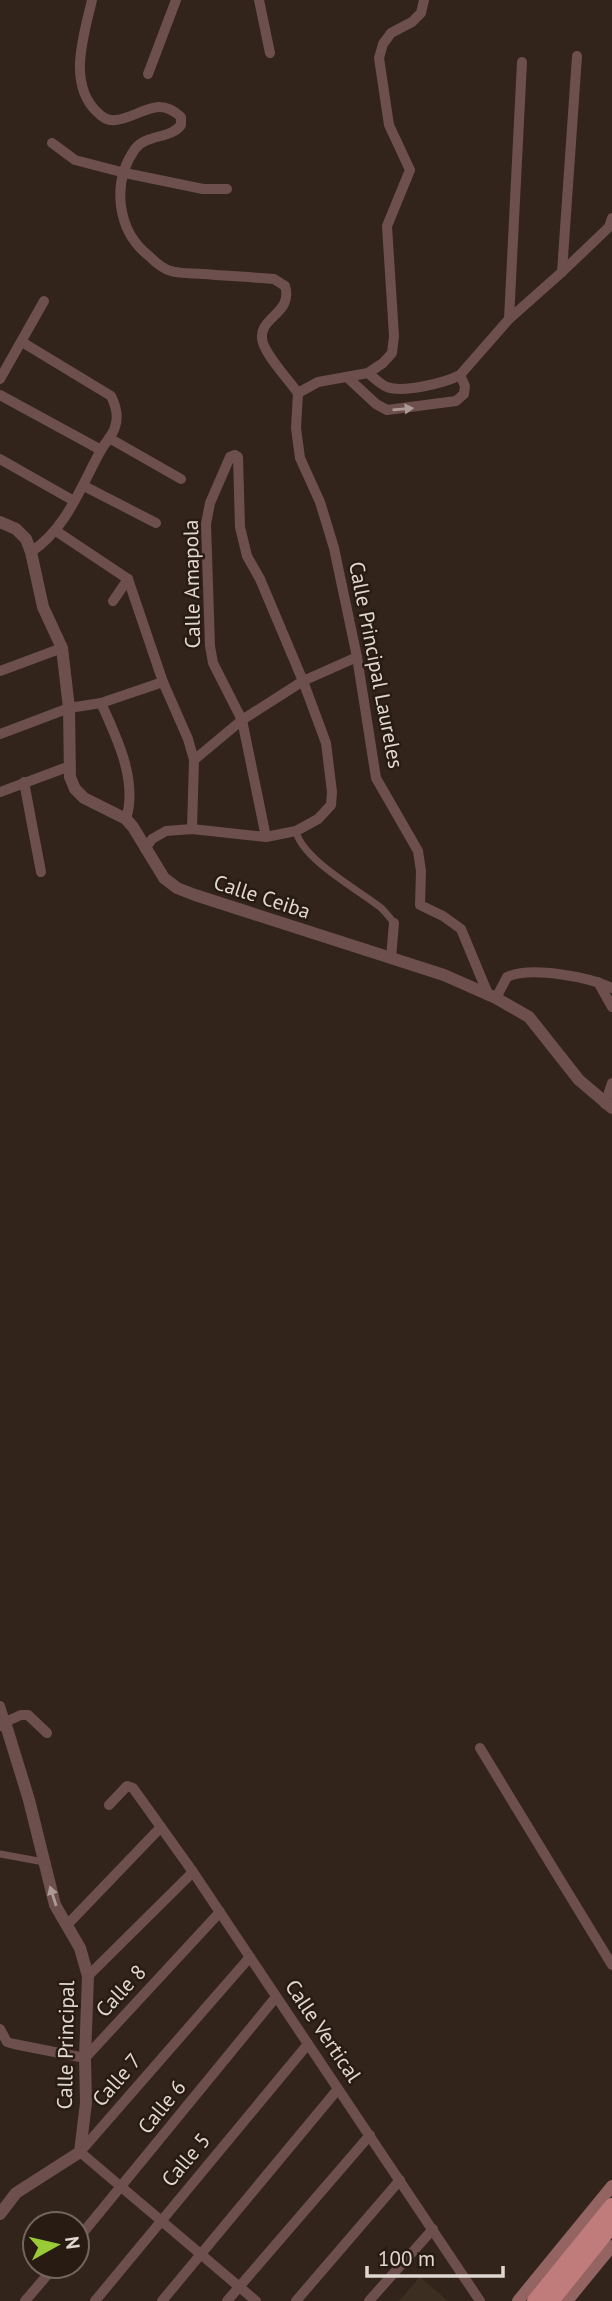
<svg xmlns="http://www.w3.org/2000/svg" width="612" height="2301" font-family="'PT Sans',sans-serif">
  <rect width="100%" height="100%" fill="#32241b"/>
  <!-- commercial -->
  <polygon fill="#3c2f22" points="420,2277 448,2301 399,2301"/>
  <g fill="none" stroke-linecap="round" stroke-linejoin="round">
    <!-- pedestrian -->
    <g stroke="#6d4f4e" stroke-width="7">
      <path d="M296,831C302,859 357,889 380,907C385,911 390,918 394,923"/>
      <polyline points="0,1854 44,1862"/>
    </g>
    <!-- minor -->
    <g stroke="#6d4f4e" stroke-width="10">
      <path d="M92,0C84,35 67,83 97,112C103,118 108,121 116,120C141,117 157,94 181,117V125C171,139 146,134 135,149C111,183 117,231 149,256C155,262 163,269 171,271C181,274 193,273 204,274C227,276 250,277 274,279L285,286C294,315 255,317 263,343C268,358 288,379 298,393"/>
      <polyline points="259,0 270,53"/>
      <polyline points="148,74 176,0"/>
      <polyline points="52,143 75,160 125,173 203,189 227,189"/>
      <polyline points="562,272 609,227 612,218"/>
      <polyline points="509,319 522,62"/>
      <path d="M22,342L111,396C116,406 119,416 115,427C113,435 105,443 101,450C81,486 67,528 31,552"/>
      <path d="M368,373C373,377 381,385 387,387C403,393 445,383 460,375L509,319L562,272L577,56"/>
      <polyline points="347,377 376,404 387,410 456,401 464,394 465,386 460,375"/>
      <polyline points="0,379 44,301"/>
      <polyline points="298,393 296,428 300,458 320,502 334,548 357,657 376,778 418,851 421,871 420,905 443,916 461,929 488,994"/>
      <polyline points="298,393 318,382 368,373 383,363 392,353 394,336 387,226 410,170 389,125 379,58 383,44 391,33 412,22 421,13 424,0"/>
      <polyline points="0,395 101,450"/>
      <polyline points="109,438 181,479"/>
      <polyline points="0,459 74,501"/>
      <polyline points="84,486 156,523"/>
      <polyline points="56,531 128,579"/>
      <polyline points="128,579 163,682 188,739 194,760 192,829"/>
      <polyline points="113,601 128,579"/>
      <polyline points="0,671 62,648"/>
      <path d="M101,703C117,738 138,781 126,819"/>
      <polyline points="0,734 69,708 101,703 163,682"/>
      <polyline points="194,760 242,720 303,681 357,657"/>
      <polyline points="24,782 41,872"/>
      <polyline points="0,792 70,766"/>
      <polyline points="145,849 152,839 166,831 192,829 266,837 296,831 318,819 331,805 332,792 326,743 303,681 260,579 247,556 240,527 238,457 235,455 230,457 210,503 206,524 210,646 213,663 242,720 266,837"/>
      <polyline points="391,958 394,923"/>
      <polyline points="598,982 612,1007"/>
      <path d="M496,998L507,977C531,966 589,977 612,988"/>
      <polyline points="605,1104 612,1083"/>
      <polyline points="0,1706 5,1722 21,1715 28,1715 47,1733"/>
      <polyline points="480,1748 612,1965"/>
      <polyline points="109,1805 127,1786 133,1788 193,1872 480,2301"/>
      <polyline points="67,1925 161,1827"/>
      <polyline points="250,1957 80,2152 256,2301"/>
      <polyline points="88,1976 193,1872"/>
      <polyline points="0,2029 7,2042 14,2044 85,2058 220,1912"/>
      <polyline points="77,2240 276,1997"/>
      <polyline points="25,2301 55,2266"/>
      <polyline points="95,2301 308,2044"/>
      <polyline points="162,2301 338,2089"/>
      <polyline points="227,2301 370,2135"/>
      <polyline points="296,2301 400,2180"/>
      <polyline points="369,2301 433,2229"/>
    </g>
    <!-- tertiary -->
    <g stroke="#6d4f4e" stroke-width="12">
      <polyline points="0,522 16,529 26,539 31,552 43,607 62,648 69,708 70,777 75,789 84,798 126,819 133,827 164,878 177,888 195,895 444,975 496,998 529,1017 579,1080 612,1108"/>
      <polyline points="0,1725 5,1722 29,1800 55,1905 80,1948 88,1976 85,2058 86,2103 80,2152 16,2193 0,2214"/>
    </g>
    <!-- secondary -->
    <g stroke="#946463" stroke-width="12">
      <polyline points="518,2301 612,2186"/>
      <polyline points="567,2301 612,2246"/>
    </g>
    <!-- trunk -->
    <g stroke="#c07c7a" stroke-width="16">
      <polyline points="535,2301 612,2206"/>
      <polyline points="551,2301 612,2225"/>
    </g>
  </g>
  <!-- one-way arrows -->
  <defs><path id="oneway-solid" d="M-6-.8H1V-3.2L6.5 0L1 3.2V.8H-6Z" transform="scale(1.75)"/></defs>
  <g fill="#ad9a96">
    <use href="#oneway-solid" transform="translate(403 409) rotate(-5)"/>
    <use href="#oneway-solid" transform="translate(53 1896) rotate(-108)"/>
  </g>
  <g text-anchor="middle" stroke-width="5" stroke-linejoin="round" paint-order="stroke">
    <!-- street labels -->
    <g font-size="21" fill="#e1d7d1" stroke="#281b12">
      <text transform="translate(192 584) rotate(-91)" y="7">Calle Amapola</text>
      <text transform="translate(376 665) rotate(79)" y="7">Calle Principal Laureles</text>
      <text transform="translate(262 897) rotate(18)" y="7">Calle Ceiba</text>
      <text transform="translate(121 1991) rotate(-47)" y="7">Calle 8</text>
      <text transform="translate(323 2031) rotate(56)" y="7">Calle Vertical</text>
      <text transform="translate(66 2045) rotate(-89)" y="7">Calle Principal</text>
      <text transform="translate(117 2080) rotate(-49)" y="7">Calle 7</text>
      <text transform="translate(162 2107) rotate(-51)" y="7">Calle 6</text>
      <text transform="translate(186 2160) rotate(-50)" y="7">Calle 5</text>
    </g>
  </g>
  <!-- north arrow -->
  <g transform="translate(56 2245) rotate(82)"><circle r="33" fill="#281b12" stroke="#72665e" stroke-width="2"/>
  <path d="M0-5L12 26L0 18L-12 26Z" fill="#99cb36"/>
  <text y="-10" font-size="19" font-weight="bold" text-anchor="middle" fill="#e1d7d1">N</text>
  </g>
  <!-- scale -->
  <path d="M367 2266v10h136v-10" fill="none" stroke="#e1d7d1" stroke-width="3.5"/>
  <text x="378" y="2266" font-size="21" fill="#e1d7d1" stroke="#281b12" stroke-width="5" paint-order="stroke">100 m</text>
</svg>
